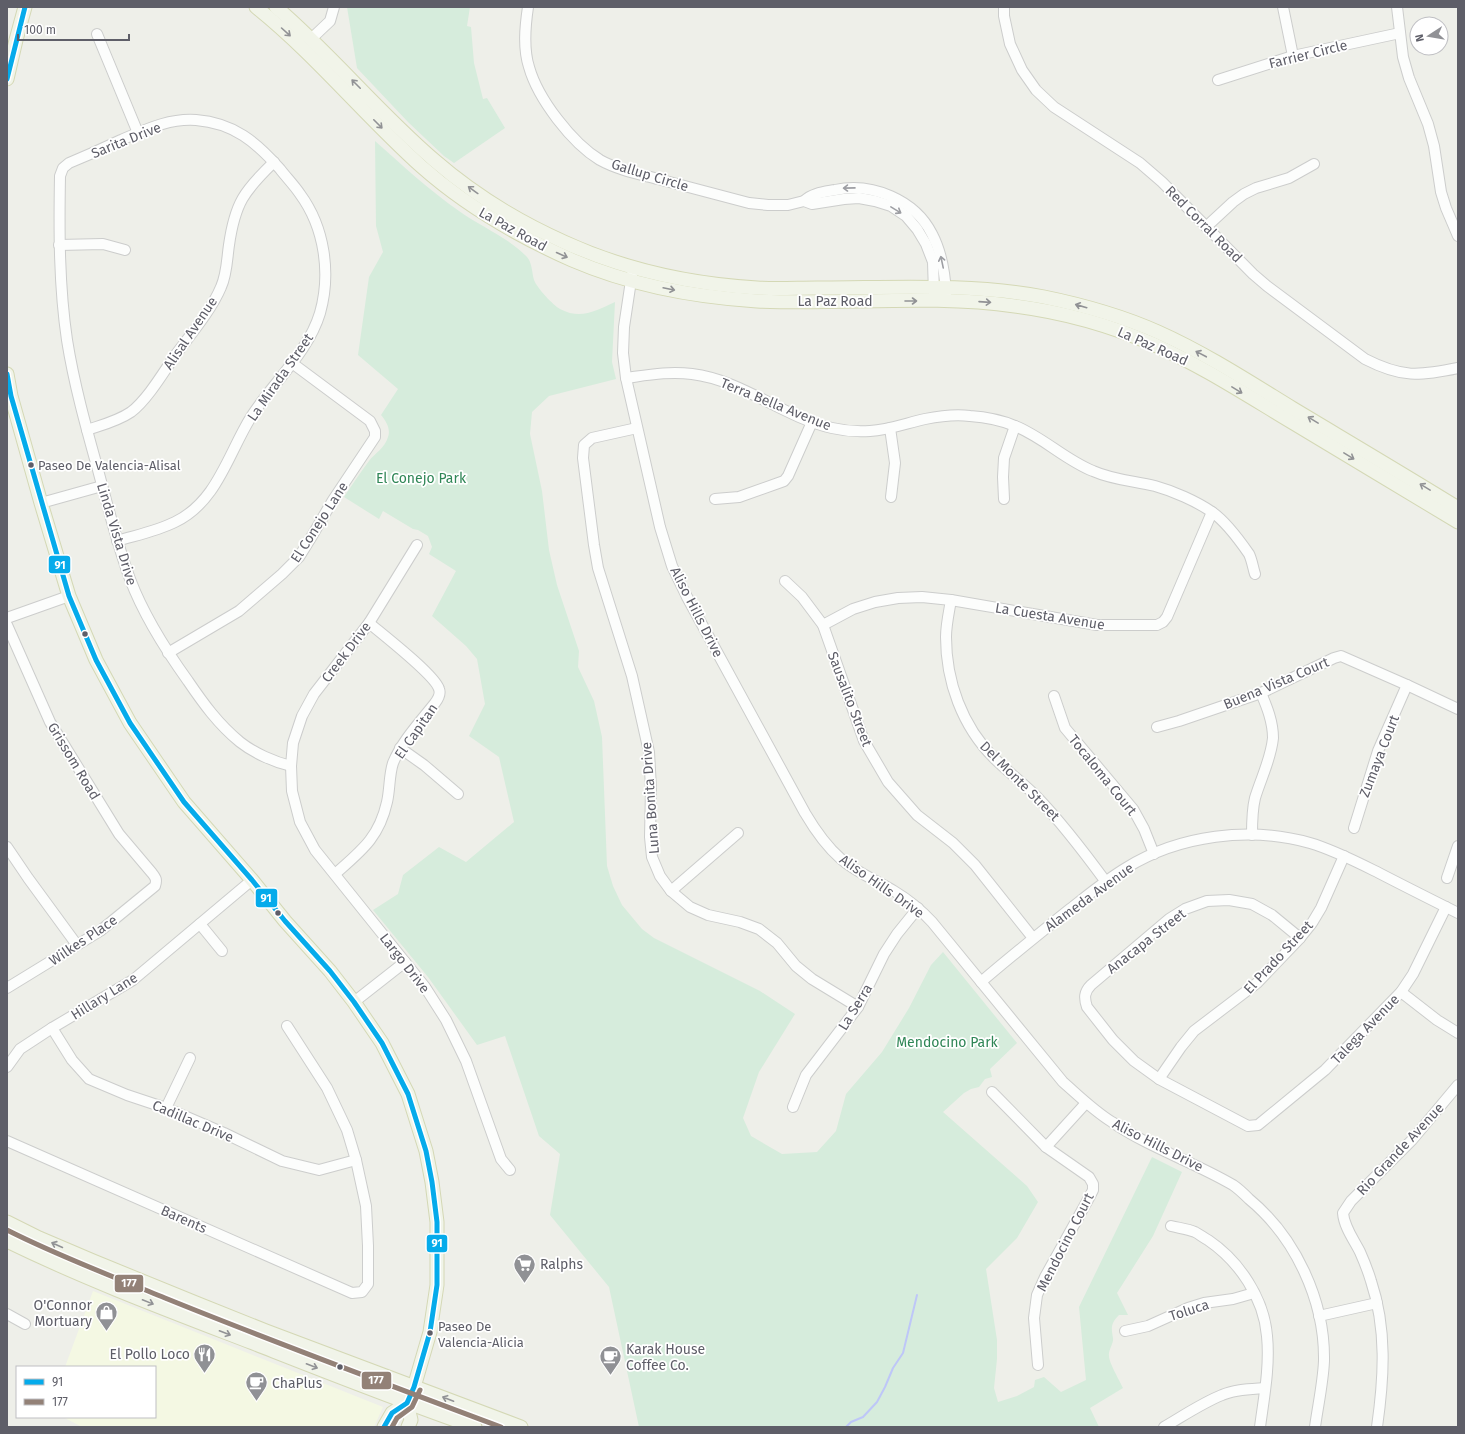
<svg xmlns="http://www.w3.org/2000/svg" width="1465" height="1434" font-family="'Fira Sans',sans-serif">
  <rect width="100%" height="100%" fill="#eeefe9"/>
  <!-- commercial -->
  <polygon fill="#f4f8e3" points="93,1291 383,1407 374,1427 82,1427 63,1417 155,1417 155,1367 65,1367"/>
  <!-- green -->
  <g fill="#d6ecdc">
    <polygon points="347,7 470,7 467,26 471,27 474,63 483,99 487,98 505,128 454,163 444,156 408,122 357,68"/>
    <path d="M375,141C402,165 429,190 459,211C481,227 508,237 527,257C532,262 532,273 534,280C537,288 553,305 560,309C581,320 595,311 615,302L612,362L616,379L549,396L532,412L530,434L542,491L549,550L557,585L579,651L578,667L594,701L602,737L607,866L613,886L622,905L642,929L654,938L760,991L795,1014L759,1072L743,1118L751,1136L782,1154L817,1152L836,1131L846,1094L882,1052L909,1008L931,965L943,952L1017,1043L990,1069L992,1077L985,1079L979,1087L971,1089L964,1093L943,1112L1027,1186L1038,1202L1017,1238L986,1269L997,1340V1359L994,1388L998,1402L1017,1396L1034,1387L1035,1380L1044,1377L1061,1392L1086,1380L1079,1307L1152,1157L1182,1172L1153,1236L1117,1293L1128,1315H1119C1111,1323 1111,1327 1113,1338C1114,1343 1108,1350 1109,1356C1109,1363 1120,1381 1123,1388L1090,1408L1099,1427H639L609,1287L550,1215L560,1154L539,1136L505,1036L477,1045L428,977L373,910L398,894L403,875L439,847L466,862L514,822L499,757L469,736L485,704L477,659L466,646L432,616L456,571L429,554L432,547L428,536L418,530L413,529L383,511L379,519L344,497C352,485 360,473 369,461C375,453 385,448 388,437C391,429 386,421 381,415L398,389L358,355L369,277L383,252L376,226Z"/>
  </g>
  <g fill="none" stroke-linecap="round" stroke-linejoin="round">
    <!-- stream -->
    <polyline stroke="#bec7f8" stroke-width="2" points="846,1427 851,1422 863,1417 877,1402 885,1387 893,1368 903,1353 917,1295"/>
    <defs>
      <g id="minor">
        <path d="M528,7C525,27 523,48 529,67C538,99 572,143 600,160C618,170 639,174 658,179C688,187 719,195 749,203L768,205H788L804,201L812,204L844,199L859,198L875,201L891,206L906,216L917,229L926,244L933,262L934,293"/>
        <path d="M1004,7V16L1010,44L1022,70L1036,90L1054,107L1140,163L1162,182L1253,274L1267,286L1365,359C1402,378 1419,376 1458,368"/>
        <polyline points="1283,7 1293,56"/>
        <polyline points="1397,7 1403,57 1409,78 1428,124 1434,146 1441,192 1446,208 1458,236"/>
        <polyline points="97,34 138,133"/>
        <polyline points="311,39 330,21 334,7"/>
        <polyline points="1218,80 1293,56 1400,33"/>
        <path d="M804,201C812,193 824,192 835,190C872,182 915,200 932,234C942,253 945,273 946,294"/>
        <polyline points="1206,227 1233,202 1244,194 1256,188 1289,178 1314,164"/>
        <polyline points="59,245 103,244 125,250"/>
        <path d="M632,274L624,327L623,353L626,378L660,527L672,566L687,597L805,813C815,830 826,846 841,859C857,873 876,880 894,891C909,900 921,910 932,922L1063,1082C1079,1096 1094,1111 1112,1122C1150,1148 1194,1162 1233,1185C1239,1189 1244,1194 1249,1199C1295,1237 1325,1300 1324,1361C1323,1383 1318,1405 1315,1427"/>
        <path d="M626,378C648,375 669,371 692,374C742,380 783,417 832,428C845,431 857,432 870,431C889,430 907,423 925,419C940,416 955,414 970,416C985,417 1001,420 1015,426C1043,437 1065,460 1093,471C1113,480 1134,481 1155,486C1173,491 1196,501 1212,512C1225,521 1240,541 1249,554C1252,560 1253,568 1255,574"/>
        <polyline points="637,428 592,438 584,445 583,458 594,545 598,568 632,676 649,752 651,788 650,837 652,857 660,876 671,891 690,907 708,915 740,922 759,929 777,943 796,966 812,979 858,1007"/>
        <polyline points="890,428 895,463 891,497"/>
        <path d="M87,430C102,425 118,421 131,412C147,400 163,373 174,357C190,335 211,311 221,287C227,274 227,258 229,245C235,203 244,191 274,162"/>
        <polyline points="715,499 739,497 784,481 788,476 812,422"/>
        <polyline points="1004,499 1003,477 1004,458 1015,426"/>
        <polyline points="41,503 102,486"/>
        <path d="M117,541C137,535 157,531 175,522C217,502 228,454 251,417C273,382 308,353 320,313C331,274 325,228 300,194C294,185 286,177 280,169C256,142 234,123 196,120C169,118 145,130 121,140C104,148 86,156 69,163L63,168L60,176C59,231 59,286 67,340C74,384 86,427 98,470C108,507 117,544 130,579C144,616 165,649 188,681C203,703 218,724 240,742C254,753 274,762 291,766"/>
        <polyline points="417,545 369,623 314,694 302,716 293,743 291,766 292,791 300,822 315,850 425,987 446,1020 466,1061 501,1159 510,1170"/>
        <polyline points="785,581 802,597 823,625 864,741 888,782 917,815 953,843 975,865 1033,938"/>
        <path d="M951,600C949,612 946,625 946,637C946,681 962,726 994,758C1007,771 1023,783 1037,797C1062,823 1084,852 1106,882"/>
        <polyline points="7,618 69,596"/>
        <path d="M7,625L50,722L119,834L152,873C156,878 157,880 155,886L100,931L7,988"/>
        <polyline points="823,625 853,609 875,602 898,598 922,597 951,600 1097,625 1157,625 1163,622 1167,617 1212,512"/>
        <polyline points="168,653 239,611 282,574 299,557 312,536 333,500 375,437 375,431 370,421 292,363"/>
        <polyline points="1054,696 1065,728 1133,809 1144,829 1154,854"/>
        <polyline points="1157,727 1179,721 1261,693 1334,658 1341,656 1407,685 1458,709"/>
        <polyline points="400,748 424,765 458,794"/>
        <polyline points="1354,828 1378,751 1407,685"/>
        <path d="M1252,835C1252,822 1252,810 1255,798C1261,778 1271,759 1273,738C1273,722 1267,707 1261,693"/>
        <polyline points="7,847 28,878 77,945"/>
        <path d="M335,874C361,851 379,838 387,802C390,789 389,775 393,763C402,741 420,722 435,703C438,699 441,694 439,689C435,675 382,634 369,623"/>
        <polyline points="1447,878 1458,846"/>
        <polyline points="671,891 738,833"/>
        <polyline points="200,924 222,951"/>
        <path d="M1300,938L1272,915L1252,904L1229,900L1207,901L1185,909L1169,919L1091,985C1084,992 1084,998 1087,1007L1113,1040L1134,1061L1159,1079L1248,1126L1258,1125L1325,1070L1401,992L1413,974L1446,907"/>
        <path d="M981,982C1010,957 1040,933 1070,909C1088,895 1106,880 1126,868C1179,835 1250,826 1310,843C1334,850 1357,862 1379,873C1406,887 1432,900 1458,913"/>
        <polyline points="1401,992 1437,1020 1458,1033"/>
        <polyline points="354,1002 405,962"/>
        <polyline points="52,1028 72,1060 89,1079 127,1095 166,1108 224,1133 282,1161 319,1170 356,1160"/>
        <polyline points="7,1067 20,1049 52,1028 133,980 252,880"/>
        <polyline points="1159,1079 1181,1047 1194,1031 1257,983 1300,938 1312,923 1321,908 1344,856"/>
        <polyline points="992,1092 1046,1147 1089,1177 1093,1184 1093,1190 1090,1196 1045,1277 1037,1295 1034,1318 1038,1365"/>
        <polyline points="793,1107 806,1075 858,1007 884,954 897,934 918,908"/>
        <polyline points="166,1108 190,1058"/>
        <polyline points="7,1141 352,1293 362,1292 368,1284 368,1246 366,1206 356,1160 347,1130 327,1088 287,1026"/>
        <polyline points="1046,1147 1086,1103"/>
        <path d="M1171,1226C1179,1228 1188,1229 1195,1232C1199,1234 1204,1238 1208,1240C1239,1261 1264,1298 1267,1336C1270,1366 1264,1397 1260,1427"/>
        <polyline points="7,1314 25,1324"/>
        <polyline points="1319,1316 1377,1303"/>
        <polyline points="1125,1331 1148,1326 1188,1308 1204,1303 1233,1299 1254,1293"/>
        <path d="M1164,1427C1183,1416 1202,1403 1222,1395C1235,1389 1251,1389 1265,1388"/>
        <path d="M1377,1427C1384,1378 1387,1329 1371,1281C1368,1271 1364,1261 1360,1252C1354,1240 1344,1227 1343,1213L1351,1201L1412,1140L1458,1085"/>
      </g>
      <g id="major">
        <path d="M256,7C316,55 365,116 422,167C466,206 518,236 572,260C630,285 694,297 757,301C843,305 930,294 1015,306C1062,312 1109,325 1153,344C1202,366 1248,396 1295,424C1349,457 1404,489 1458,522"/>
        <path d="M276,7C332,55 378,112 434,160C473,194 517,221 564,242C625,270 690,284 757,288C777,289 797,288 817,288C893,288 969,283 1044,297C1083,305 1122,316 1158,332C1205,353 1248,381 1292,408C1347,441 1403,474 1458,508"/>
        <polyline points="7,79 16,40 25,7"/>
        <polyline points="7,374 11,396 41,503 69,596 96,660 130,723 184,802 252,880 285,921 330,971 354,1002 382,1043 408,1094 426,1151 432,1182 437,1222 437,1285 430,1332 414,1387 407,1403 392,1413 384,1427"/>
        <polyline points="7,1222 39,1238 93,1261 196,1303 266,1331 521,1427"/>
        <path d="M7,1241C87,1280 170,1311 253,1343C327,1372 400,1401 475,1427"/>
        <polyline points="407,1403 411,1420 408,1427"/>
      </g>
    </defs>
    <!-- minor casing -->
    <use href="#minor" stroke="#cccdcc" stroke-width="12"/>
    <!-- major casing -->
    <use href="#major" stroke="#d4d8b5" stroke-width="15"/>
    <!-- minor -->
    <use href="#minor" stroke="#fcfdfc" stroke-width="10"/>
    <!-- major -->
    <use href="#major" stroke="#f1f4e9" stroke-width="13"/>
    <defs>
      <g id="bus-1">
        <polyline points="7,79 25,7"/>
        <polyline points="7,374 11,396 69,596 96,660 130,723 184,802 252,880 285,921 330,971 354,1002 382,1043 408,1094 426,1151 432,1182 437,1222 437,1285 430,1332 414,1387 407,1403 392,1413 384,1427"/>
      </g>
      <g id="bus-2">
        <path d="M7,1230C58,1256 112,1276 165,1298C276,1343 389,1385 501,1427"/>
        <polyline points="392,1427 397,1418 412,1407 420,1390"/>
      </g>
    </defs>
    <!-- bus-1 casing -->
    <use href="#bus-1" stroke="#fff" stroke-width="8"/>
    <!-- bus-2 casing -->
    <use href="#bus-2" stroke="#fff" stroke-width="8"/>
    <!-- bus-1 -->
    <use href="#bus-1" stroke="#05abeb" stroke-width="5"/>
    <!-- bus-2 -->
    <use href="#bus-2" stroke="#938177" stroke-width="5"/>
  </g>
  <!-- one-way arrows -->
  <defs><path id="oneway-shaft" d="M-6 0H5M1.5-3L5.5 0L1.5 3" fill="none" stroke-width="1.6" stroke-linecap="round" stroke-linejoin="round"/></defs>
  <g stroke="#919295">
    <use href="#oneway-shaft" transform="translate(286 32) rotate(42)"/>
    <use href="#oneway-shaft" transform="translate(356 84) rotate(-135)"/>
    <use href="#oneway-shaft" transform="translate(378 124) rotate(45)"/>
    <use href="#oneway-shaft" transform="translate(473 190) rotate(-144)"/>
    <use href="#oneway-shaft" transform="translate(562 255) rotate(24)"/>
    <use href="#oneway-shaft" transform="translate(669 289) rotate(12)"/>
    <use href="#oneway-shaft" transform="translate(911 301)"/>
    <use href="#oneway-shaft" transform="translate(985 302) rotate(4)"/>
    <use href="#oneway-shaft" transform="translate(1081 306) rotate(-164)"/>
    <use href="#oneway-shaft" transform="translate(1201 354) rotate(-152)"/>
    <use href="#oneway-shaft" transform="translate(1237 390) rotate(31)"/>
    <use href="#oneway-shaft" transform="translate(1313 420) rotate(-149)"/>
    <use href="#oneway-shaft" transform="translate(1349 456) rotate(31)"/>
    <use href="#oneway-shaft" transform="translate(1425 487) rotate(-149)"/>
    <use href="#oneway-shaft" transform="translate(57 1245) rotate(-156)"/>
    <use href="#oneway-shaft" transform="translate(148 1302) rotate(22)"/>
    <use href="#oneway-shaft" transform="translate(225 1333) rotate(21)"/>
    <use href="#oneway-shaft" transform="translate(312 1366) rotate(21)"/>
    <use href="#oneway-shaft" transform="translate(448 1399) rotate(-159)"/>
  </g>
  <g stroke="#9d9ea3">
    <use href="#oneway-shaft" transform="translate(849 188) rotate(179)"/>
    <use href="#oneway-shaft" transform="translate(896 210) rotate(31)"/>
    <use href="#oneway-shaft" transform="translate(942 262) rotate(-102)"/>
  </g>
  <!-- icons -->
  <defs>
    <symbol id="supermarket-pin" viewBox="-11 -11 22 30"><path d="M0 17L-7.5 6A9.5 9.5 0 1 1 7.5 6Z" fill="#909195" stroke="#fff"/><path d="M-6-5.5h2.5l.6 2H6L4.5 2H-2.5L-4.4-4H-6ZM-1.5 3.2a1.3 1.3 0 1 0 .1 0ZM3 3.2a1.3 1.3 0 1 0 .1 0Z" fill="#fff"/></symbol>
    <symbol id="shop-pin" viewBox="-11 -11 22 30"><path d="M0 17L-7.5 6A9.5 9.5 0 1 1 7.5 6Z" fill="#909195" stroke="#fff"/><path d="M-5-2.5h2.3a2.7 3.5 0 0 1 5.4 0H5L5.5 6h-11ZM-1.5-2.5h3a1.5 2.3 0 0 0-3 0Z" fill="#fff"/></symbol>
    <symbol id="restaurant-pin" viewBox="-11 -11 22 30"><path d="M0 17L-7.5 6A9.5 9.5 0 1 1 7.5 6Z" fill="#909195" stroke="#fff"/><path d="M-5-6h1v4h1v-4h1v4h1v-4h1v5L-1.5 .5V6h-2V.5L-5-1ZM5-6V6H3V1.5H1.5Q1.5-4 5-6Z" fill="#fff"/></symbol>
    <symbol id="cafe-pin" viewBox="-11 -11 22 30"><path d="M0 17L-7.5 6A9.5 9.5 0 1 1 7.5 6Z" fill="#909195" stroke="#fff"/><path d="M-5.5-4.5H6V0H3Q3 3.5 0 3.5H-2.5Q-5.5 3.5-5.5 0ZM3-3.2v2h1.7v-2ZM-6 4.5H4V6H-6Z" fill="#fff"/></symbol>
  </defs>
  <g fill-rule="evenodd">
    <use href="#supermarket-pin" x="512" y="1252" width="25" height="34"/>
    <use href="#shop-pin" x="94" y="1300" width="25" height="34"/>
    <use href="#restaurant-pin" x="192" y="1342" width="25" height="34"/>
    <use href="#cafe-pin" x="598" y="1344" width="25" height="34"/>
    <use href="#cafe-pin" x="244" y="1370" width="25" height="34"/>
  </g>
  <!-- markers -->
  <g fill="#5e5e68" stroke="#fff" stroke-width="1.5">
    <circle cx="31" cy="465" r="3.5"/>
    <circle cx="85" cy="634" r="3.5"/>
    <circle cx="278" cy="913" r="3.5"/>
    <circle cx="430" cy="1333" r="3.5"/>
    <circle cx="340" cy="1367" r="3.5"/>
  </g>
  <g text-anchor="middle" stroke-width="3.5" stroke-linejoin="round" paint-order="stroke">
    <!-- bus labels -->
    <g font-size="13" fill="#5e5e68" stroke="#fff" text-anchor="start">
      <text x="38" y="470">Paseo De Valencia-Alisal</text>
      <text x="438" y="1331">Paseo De<tspan x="438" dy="16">Valencia-Alicia</tspan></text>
    </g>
    <!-- street labels -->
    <g font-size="14" fill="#5e5e68" stroke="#fff">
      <text transform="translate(1308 54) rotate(-14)" y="5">Farrier Circle</text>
      <text transform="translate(126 140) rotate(-22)" y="5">Sarita Drive</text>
      <text transform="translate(650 175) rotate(17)" y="5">Gallup Circle</text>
      <text transform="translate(1204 224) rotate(45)" y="5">Red Corral Road</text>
      <text transform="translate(513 229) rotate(29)" y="5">La Paz Road</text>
      <text x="835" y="306">La Paz Road</text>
      <text transform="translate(190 333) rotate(-56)" y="5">Alisal Avenue</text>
      <text transform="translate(1153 346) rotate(24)" y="5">La Paz Road</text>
      <text transform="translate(280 377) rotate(-55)" y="5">La Mirada Street</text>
      <text transform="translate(776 404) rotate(22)" y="5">Terra Bella Avenue</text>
      <text transform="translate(319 522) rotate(-57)" y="5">El Conejo Lane</text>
      <text transform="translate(117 534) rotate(73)" y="5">Linda Vista Drive</text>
      <text transform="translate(697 612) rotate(63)" y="5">Aliso Hills Drive</text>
      <text transform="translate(1050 616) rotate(9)" y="5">La Cuesta Avenue</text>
      <text transform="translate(346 652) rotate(-53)" y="5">Creek Drive</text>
      <text transform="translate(1276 683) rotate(-23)" y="5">Buena Vista Court</text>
      <text transform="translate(850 699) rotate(69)" y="5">Sausalito Street</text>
      <text transform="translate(416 731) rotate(-55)" y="5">El Capitan</text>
      <text transform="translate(1379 756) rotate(-69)" y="5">Zumaya Court</text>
      <text transform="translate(74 761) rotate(59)" y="5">Grissom Road</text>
      <text transform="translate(1103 775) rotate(51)" y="5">Tocaloma Court</text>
      <text transform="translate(1020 781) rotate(45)" y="5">Del Monte Street</text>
      <text transform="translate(650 798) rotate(-94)" y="5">Luna Bonita Drive</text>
      <text transform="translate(882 886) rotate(35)" y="5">Aliso Hills Drive</text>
      <text transform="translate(1089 897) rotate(-36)" y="5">Alameda Avenue</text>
      <text transform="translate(83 940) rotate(-34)" y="5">Wilkes Place</text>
      <text transform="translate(1146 941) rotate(-38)" y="5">Anacapa Street</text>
      <text transform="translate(1278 957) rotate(-47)" y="5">El Prado Street</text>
      <text transform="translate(405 963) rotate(52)" y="5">Largo Drive</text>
      <text transform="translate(104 996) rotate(-32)" y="5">Hillary Lane</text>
      <text transform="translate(855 1007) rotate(-58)" y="5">La Serra</text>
      <text transform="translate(1365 1029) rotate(-46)" y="5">Talega Avenue</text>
      <text transform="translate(193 1121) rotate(23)" y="5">Cadillac Drive</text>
      <text transform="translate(1158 1145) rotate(27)" y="5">Aliso Hills Drive</text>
      <text transform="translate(1400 1149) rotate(-47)" y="5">Rio Grande Avenue</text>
      <text transform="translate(184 1219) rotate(24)" y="5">Barents</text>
      <text transform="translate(1065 1242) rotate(-63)" y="5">Mendocino Court</text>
      <text transform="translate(1189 1310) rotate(-18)" y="5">Toluca</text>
    </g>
    <!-- park labels -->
    <g font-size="14" fill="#2f8656" stroke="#fff">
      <text x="421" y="483">El Conejo Park</text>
      <text x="947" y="1047">Mendocino Park</text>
    </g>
    <!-- poi labels -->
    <g font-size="14" fill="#5e5e68" stroke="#fff" text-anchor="start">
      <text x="540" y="1269">Ralphs</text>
      <text x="92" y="1310" text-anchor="end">O'Connor<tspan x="92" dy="16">Mortuary</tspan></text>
      <text x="626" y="1354">Karak House<tspan x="626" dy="16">Coffee Co.</tspan></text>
      <text x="190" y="1359" text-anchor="end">El Pollo Loco</text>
      <text x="272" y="1388">ChaPlus</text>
    </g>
  </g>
  <g stroke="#fff" stroke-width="1.5">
    <rect x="48" y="555" width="23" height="19" rx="4" fill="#05abeb"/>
    <rect x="255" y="888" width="23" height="20" rx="4" fill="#05abeb"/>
    <rect x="426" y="1234" width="22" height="19" rx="4" fill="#05abeb"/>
    <rect x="114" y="1274" width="30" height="19" rx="4" fill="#938177"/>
    <rect x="361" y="1371" width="31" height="19" rx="4" fill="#938177"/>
  </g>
  <g font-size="11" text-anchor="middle" font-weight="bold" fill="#fff">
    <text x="60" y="569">91</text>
    <text x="266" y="902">91</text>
    <text x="437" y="1247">91</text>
    <text x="129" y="1287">177</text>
    <text x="376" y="1384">177</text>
  </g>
  <!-- border -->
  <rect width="1465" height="1434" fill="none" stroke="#5e5e68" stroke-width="16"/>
  <!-- legend -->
  <rect x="16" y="1366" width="140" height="52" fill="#ffffff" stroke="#bfbfc3"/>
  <rect x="24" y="1379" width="20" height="6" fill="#05abeb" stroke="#bfbfc3"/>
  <text x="52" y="1386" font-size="12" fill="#5e5e68">91</text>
  <rect x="24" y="1399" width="20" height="6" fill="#938177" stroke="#bfbfc3"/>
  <text x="52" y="1406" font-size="12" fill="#5e5e68">177</text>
  <!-- north arrow -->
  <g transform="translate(1429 36) rotate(258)"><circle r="19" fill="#ffffff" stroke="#bfbfc3"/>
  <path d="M0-3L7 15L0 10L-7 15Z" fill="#909195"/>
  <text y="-6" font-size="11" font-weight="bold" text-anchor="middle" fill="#5e5e68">N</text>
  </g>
  <!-- scale -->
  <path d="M18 34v6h111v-6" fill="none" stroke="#5e5e68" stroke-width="2"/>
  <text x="24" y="34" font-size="12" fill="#5e5e68" stroke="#ffffff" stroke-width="3" paint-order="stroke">100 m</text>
</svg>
